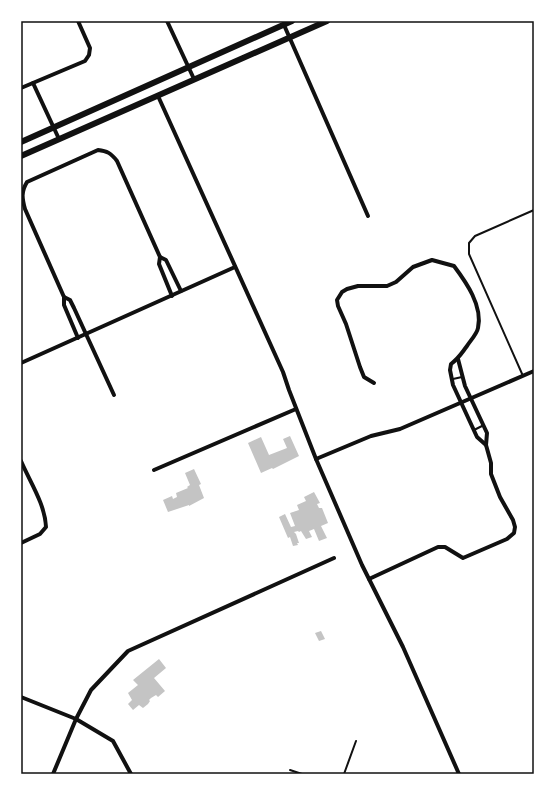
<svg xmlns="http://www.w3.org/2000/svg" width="555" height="795" font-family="'Crimson Pro',serif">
  <rect width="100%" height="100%" fill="#fff"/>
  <!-- building -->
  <g fill="#c4c4c4">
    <polygon points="290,436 299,456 273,469 272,468 261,473 248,443 261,437 269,455 287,448 283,439"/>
    <polygon points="194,469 201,484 199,485 204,498 189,506 189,505 168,512 163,500 172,496 173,499 177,497 176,493 188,488 187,487 190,485 185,473"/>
    <polygon points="314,492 320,503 317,504 319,508 322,508 328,523 321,526 327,538 319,541 314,529 309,531 312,537 306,539 301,531 299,532 298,531 294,532 296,534 299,543 297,543 298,545 293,546 290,537 288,538 279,517 285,514 291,527 295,526 290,513 299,510 297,505 306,501 304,497"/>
    <polygon points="321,631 325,639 319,641 315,633"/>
    <polygon points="159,659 166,668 154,678 165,691 158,697 156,695 151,698 149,700 150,701 148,704 143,708 139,705 133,710 128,704 132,700 128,693 138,685 133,680"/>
  </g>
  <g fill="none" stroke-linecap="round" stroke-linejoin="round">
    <!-- service -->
    <g stroke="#111" stroke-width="2">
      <polyline points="523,376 469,254 469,243 475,236 534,210"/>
      <polyline points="453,379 462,377"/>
      <polyline points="474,430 482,426"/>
      <polyline points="290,770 302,774"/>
      <polyline points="344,774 356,741"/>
    </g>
    <!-- minor -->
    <g stroke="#111" stroke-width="4">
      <polyline points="167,21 194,79"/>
      <polyline points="284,25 368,216"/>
      <polyline points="33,83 59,139"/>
      <polyline points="21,88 85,61 89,55 90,48 78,21"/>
      <polyline points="158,96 283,372 289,390 316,459 362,565 403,647 459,774"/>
      <polyline points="172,296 159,264 160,257 166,260 181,291"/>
      <path d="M64,297L25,209C22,198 21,192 27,182L98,150C107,151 111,153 117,161L160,257"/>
      <polyline points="78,338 64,305 64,297 70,300 74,308 114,395"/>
      <polyline points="21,363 235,267"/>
      <path d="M374,383L364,377L360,367L346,324L338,306L337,300L342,292L347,289L358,286H387L396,282L413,267L432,260L454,266C466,282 483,306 478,328C477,334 470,341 467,346C461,354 459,358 451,364L450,370L453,385L477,437L486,445"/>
      <polyline points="316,459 371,436 400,429 534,371"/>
      <path d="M21,461C30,482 45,504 46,527L40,534L21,543"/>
      <polyline points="154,470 296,409"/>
      <polyline points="369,579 438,547 445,547 463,558 507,539 514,533 515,527 513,520 500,497 491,474 491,463 486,445 487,433 465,386 458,359"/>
      <polyline points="21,697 76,719 113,741 131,774"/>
      <polyline points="53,774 76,719 91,690 128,651 334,558"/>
    </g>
    <!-- secondary -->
    <g stroke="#111" stroke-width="6">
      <polyline points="21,142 292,21"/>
      <polyline points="21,156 327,21"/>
    </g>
  </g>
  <!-- border -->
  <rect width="555" height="795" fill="none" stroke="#ffffff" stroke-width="44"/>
  <rect x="22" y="22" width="511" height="751" fill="none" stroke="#111" stroke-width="1.5"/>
</svg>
